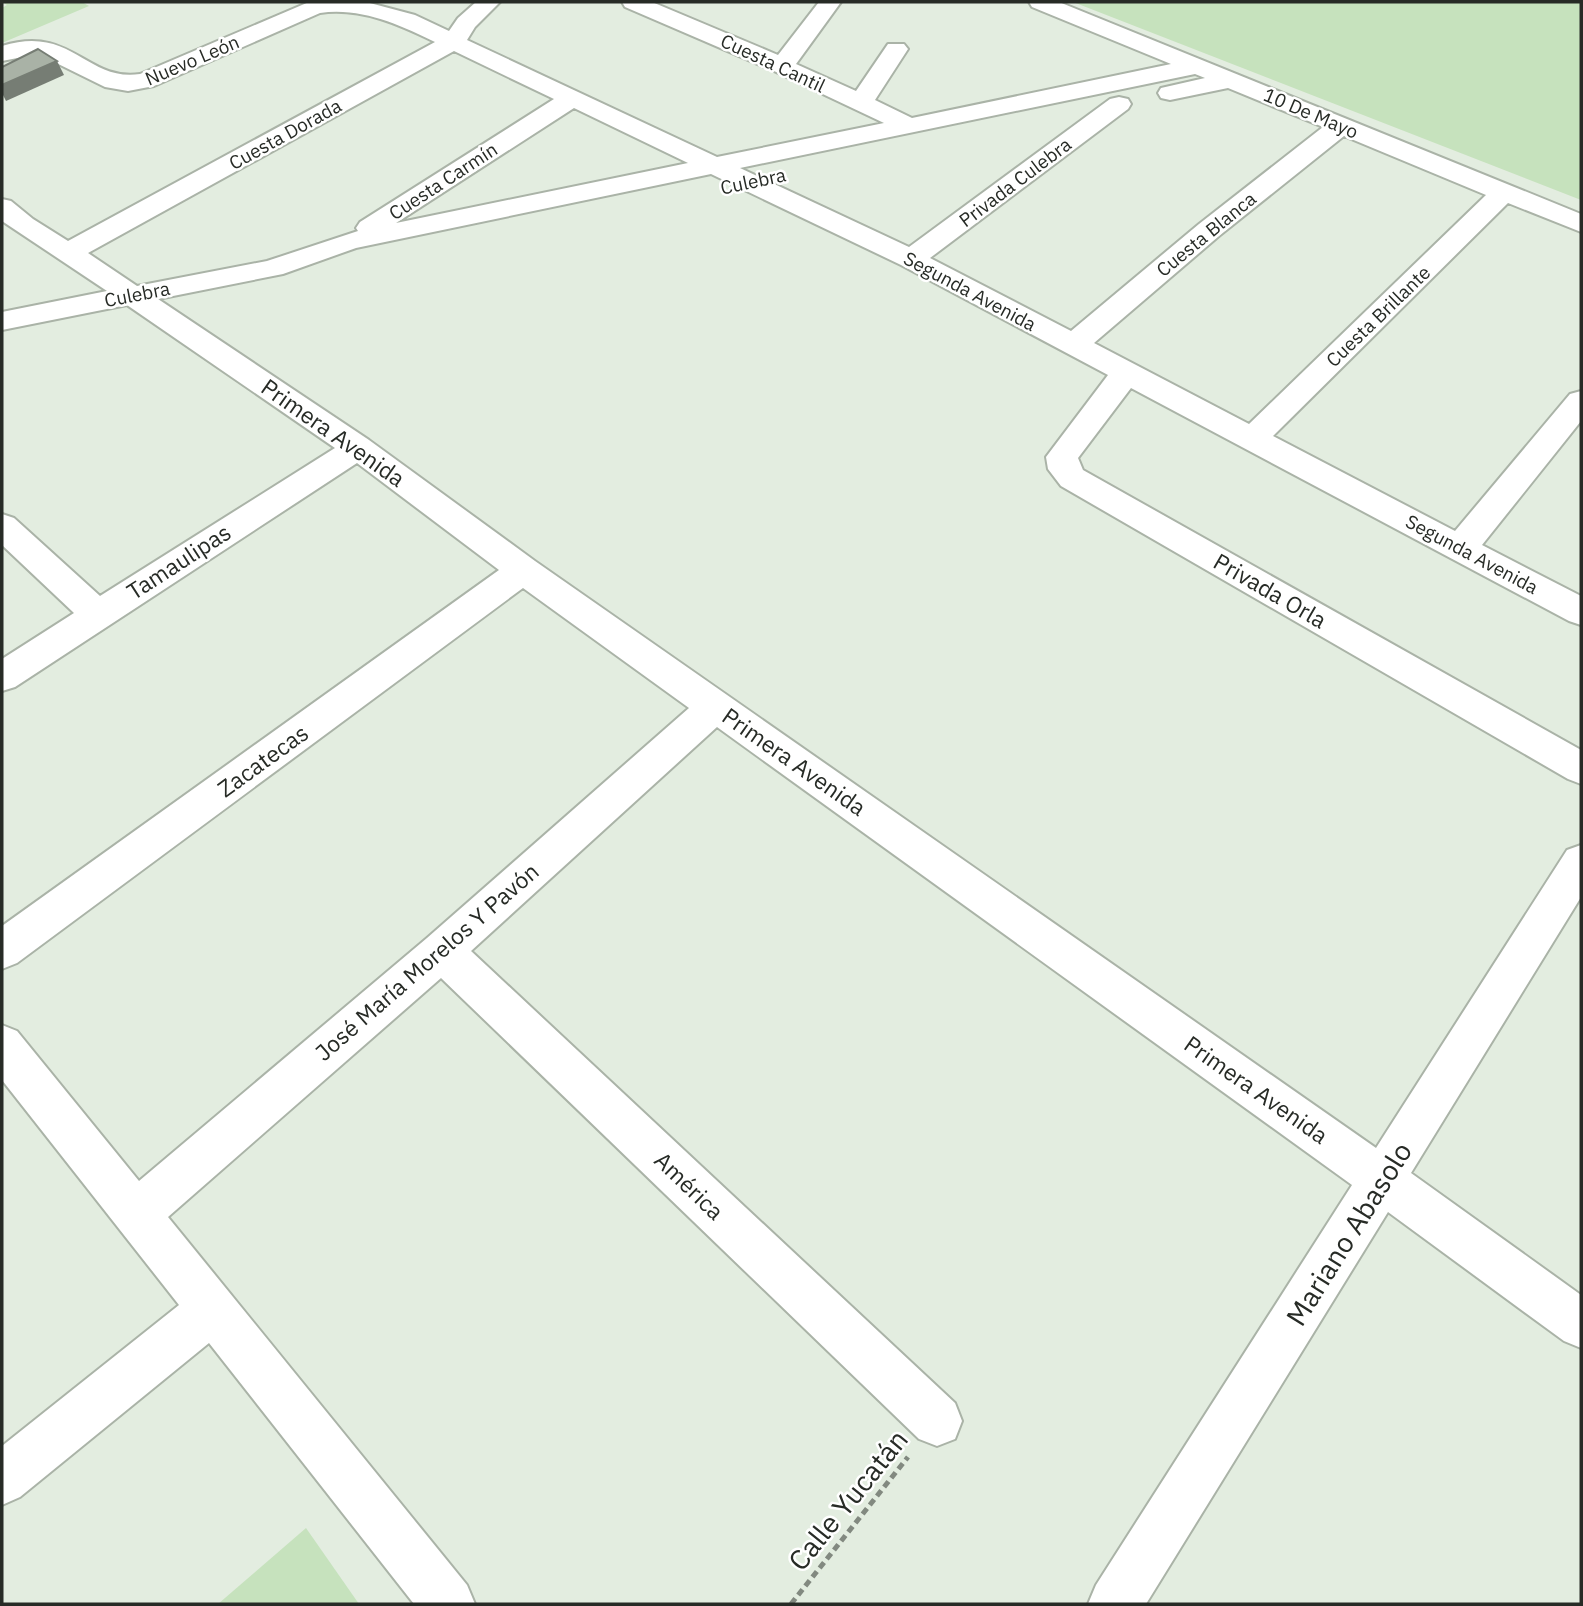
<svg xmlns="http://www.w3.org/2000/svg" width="1583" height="1606" font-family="'IBM Plex Sans',sans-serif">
  <rect width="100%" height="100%" fill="#e3ede0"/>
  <!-- green -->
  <g fill="#c6e2bd">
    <polygon points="2,2 82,2 89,6 2,43 2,8 7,5"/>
    <polygon points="1073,2 1581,2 1581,200"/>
    <polygon points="306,1528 359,1604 218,1604"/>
  </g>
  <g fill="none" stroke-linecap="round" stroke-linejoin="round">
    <defs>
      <path id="minor" d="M309,2H366L415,15L449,31L458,18L476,2H500L475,27L467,40L717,157L884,123L774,71L625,7L622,2H652L778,55L819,2H841L796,64L856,91L888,44H904L908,49L875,100L912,118L1171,64L1032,7L1029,2H1059L1581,214V232L1508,203L1273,436L1455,531L1570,394L1581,391V421L1482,545L1581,596V625L1569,621L1131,388L1078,458L1083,470L1581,750V784L1568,779L1061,486L1048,469L1046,457L1108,375L901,265L711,174L356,248L283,274L158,299L369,440L535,561L1376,1148L1567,850L1581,845V897L1411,1173L1581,1295V1348L1564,1341L1388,1212L1146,1604H1088L1096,1585L1352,1185L717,727L471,951L955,1403L962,1421L955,1439L937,1446L919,1439L441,978L168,1217L467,1585L475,1604H414L209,1343L20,1497L2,1505V1446L179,1305L2,1080V1025L17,1031L139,1181L427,938L689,708L523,588L17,963L2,969V926L499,570L357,463L15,687L2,691V659L74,613L2,545V514L14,518L100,596L335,448L127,305L2,330V312L107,291L2,221V199L11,201L33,219L68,241L435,42C400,25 361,7 320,13L154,86L128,91L105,87L38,54L2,61V46C72,24 86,82 140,74ZM454,51L554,99L360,222L356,228L358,231L267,261L137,286L88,253ZM1195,74L1205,78L1161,88L1158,93L1161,98L1170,100L1228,88L1323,127L1199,224L1071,331L930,258L1128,109L1131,104L1128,99L1119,97L1110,99L909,247L740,168ZM574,108L688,163L396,223ZM1344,136L1486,195L1249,424L1094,343L1219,236Z"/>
    </defs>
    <!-- minor casing -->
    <use href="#minor" stroke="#aab3a7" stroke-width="4"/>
    <!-- path -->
    <polyline stroke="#828980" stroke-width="5" stroke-dasharray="7 4.5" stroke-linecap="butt" points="791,1604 908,1457"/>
    <!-- minor -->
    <use href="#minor" fill="#fff" fill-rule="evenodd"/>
  </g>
  <!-- shaded-wall -->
  <polygon fill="#767d74" points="57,61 64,75 6,101 2,93 2,85"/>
  <!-- building -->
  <polygon fill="#a9b2a6" stroke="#767d74" stroke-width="2" points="38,49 57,61 2,85 2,67"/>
  <g text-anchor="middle" stroke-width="5" stroke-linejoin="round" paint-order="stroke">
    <!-- far-street labels -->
    <g font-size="19" fill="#272b26" stroke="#fff">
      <text transform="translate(192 60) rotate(-23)" y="7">Nuevo León</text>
      <text transform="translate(773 63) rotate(25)" y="7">Cuesta Cantil</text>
      <text transform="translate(1311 113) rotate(23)" y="7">10 De Mayo</text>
      <text transform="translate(285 134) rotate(-29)" y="7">Cuesta Dorada</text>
      <text transform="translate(443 181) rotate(-33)" y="7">Cuesta Carmín</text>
      <text transform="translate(753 181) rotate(-12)" y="7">Culebra</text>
      <text transform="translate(1015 182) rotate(-37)" y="7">Privada Culebra</text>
      <text transform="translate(1206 234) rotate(-39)" y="7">Cuesta Blanca</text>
      <text transform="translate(970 291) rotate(28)" y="7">Segunda Avenida</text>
      <text transform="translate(137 294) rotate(-11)" y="7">Culebra</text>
      <text transform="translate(1378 316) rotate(-44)" y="7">Cuesta Brillante</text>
      <text transform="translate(1472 554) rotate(28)" y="7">Segunda Avenida</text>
    </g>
    <!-- street labels -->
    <g font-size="23" fill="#272b26" stroke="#fff">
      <text transform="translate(333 433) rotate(35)" y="8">Primera Avenida</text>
      <text transform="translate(179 562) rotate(-33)" y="8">Tamaulipas</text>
      <text transform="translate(1270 591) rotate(30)" y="8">Privada Orla</text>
      <text transform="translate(263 761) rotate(-36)" y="8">Zacatecas</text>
      <text transform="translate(794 762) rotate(35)" y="8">Primera Avenida</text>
      <text transform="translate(427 962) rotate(-41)" y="8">José María Morelos Y Pavón</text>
      <text transform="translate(1256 1090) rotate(35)" y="8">Primera Avenida</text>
      <text transform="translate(689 1186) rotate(44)" y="8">América</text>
    </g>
    <!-- near-street labels -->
    <g font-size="28" fill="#272b26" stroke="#fff">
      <text transform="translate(1349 1234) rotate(-58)" y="10">Mariano Abasolo</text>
      <text transform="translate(848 1500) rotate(-51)" y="10">Calle Yucatán</text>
    </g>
  </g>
  <!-- border -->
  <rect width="1583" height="1606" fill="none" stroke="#272b26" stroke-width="7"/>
</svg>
